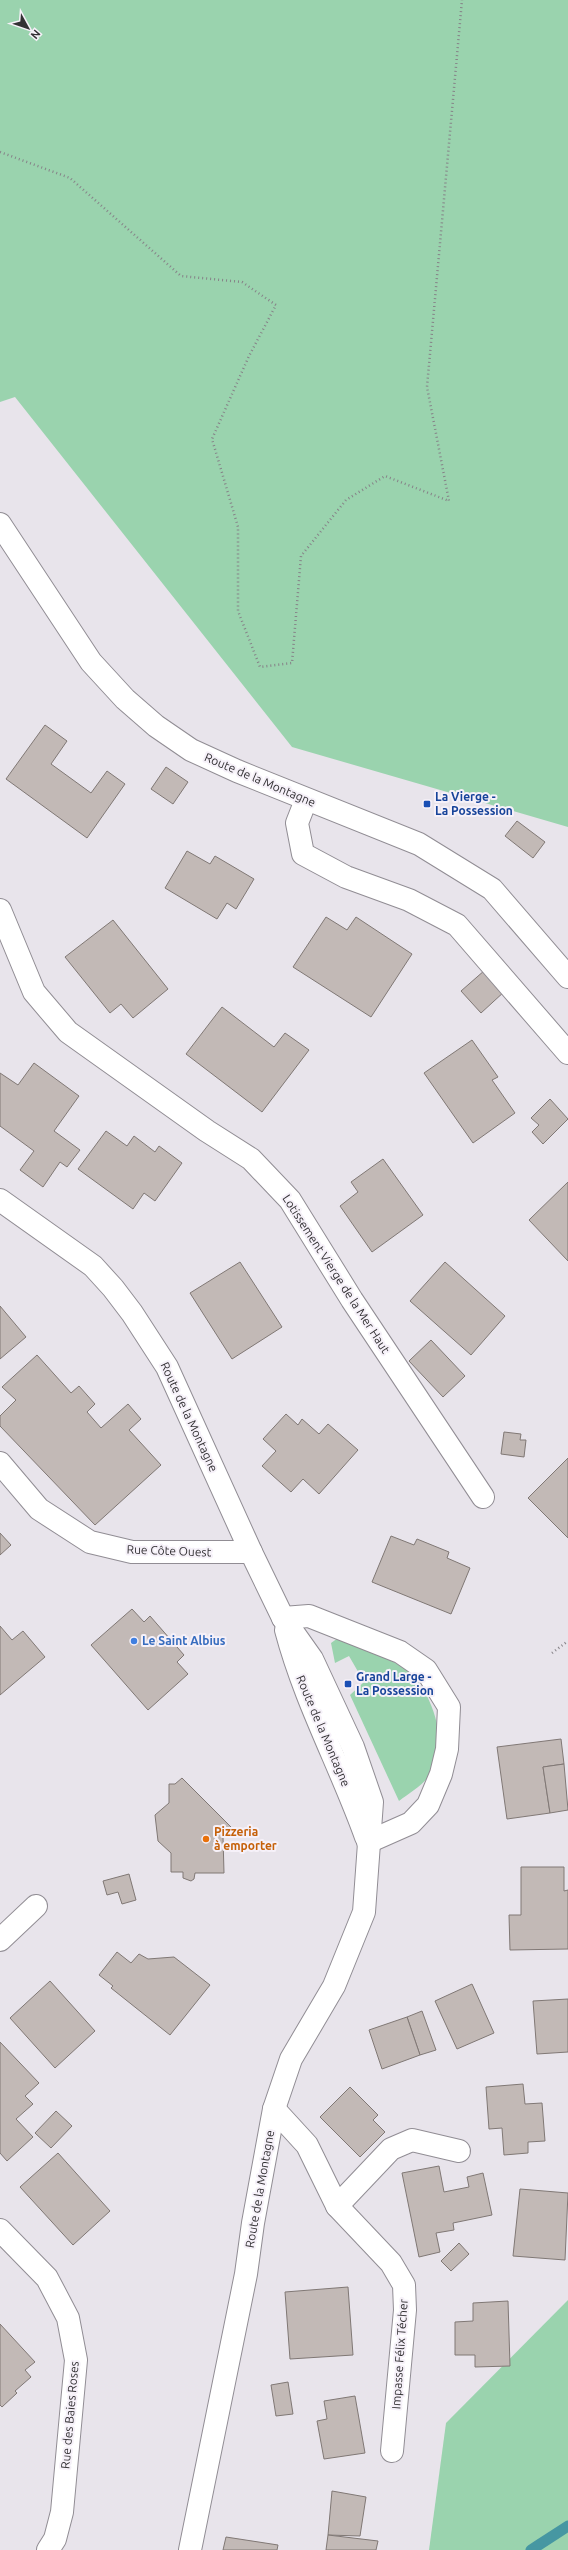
<svg xmlns="http://www.w3.org/2000/svg" width="568" height="2550" font-family="Ubuntu,sans-serif">
  <rect width="100%" height="100%" fill="#e8e4eb"/>
  <!-- green -->
  <g fill="#9ad3ae">
    <polygon points="0,0 568,0 568,827 292,747 15,397 0,402"/>
    <path d="M338,1638C358,1647 387,1656 405,1669C430,1686 447,1737 436,1765C429,1782 412,1791 399,1801L350,1695L364,1682L349,1656L335,1663L331,1643Z"/>
    <polygon points="568,2300 568,2550 429,2550 446,2423"/>
  </g>
  <g fill="none" stroke-linecap="round" stroke-linejoin="round">
    <!-- stream -->
    <polyline stroke="#4697a2" stroke-width="11" points="531,2550 568,2526"/>
  </g>
  <!-- building -->
  <g fill="#c2b9b6" stroke="#807875">
    <polygon points="45,725 67,741 51,764 91,793 107,771 125,784 87,838 6,779"/>
    <polygon points="166,767 188,782 173,804 151,789"/>
    <polygon points="517,821 545,842 533,858 505,836"/>
    <polygon points="187,851 210,864 215,856 254,879 236,909 227,903 217,919 165,888"/>
    <polygon points="326,917 347,930 356,917 412,954 371,1017 293,967"/>
    <polygon points="113,920 168,989 133,1018 121,1004 110,1013 65,957"/>
    <polygon points="485,970 505,991 481,1013 461,991"/>
    <polygon points="222,1007 274,1047 285,1033 309,1050 262,1112 186,1054"/>
    <polygon points="472,1040 498,1077 492,1080 515,1113 473,1143 424,1073"/>
    <polygon points="34,1063 79,1096 54,1131 80,1150 67,1167 60,1162 43,1187 20,1170 34,1151 0,1126 0,1073 18,1085"/>
    <polygon points="550,1099 568,1119 543,1144 532,1132 539,1125 531,1118"/>
    <polygon points="106,1131 127,1146 134,1136 155,1152 159,1146 182,1163 155,1201 144,1193 133,1209 78,1169"/>
    <polygon points="383,1159 423,1215 372,1252 340,1206 358,1192 351,1182"/>
    <polygon points="568,1182 568,1261 529,1220"/>
    <polygon points="240,1262 282,1327 232,1359 190,1293"/>
    <polygon points="445,1262 505,1316 471,1355 410,1301"/>
    <polygon points="0,1306 26,1337 0,1359"/>
    <polygon points="431,1340 465,1376 443,1397 409,1361"/>
    <polygon points="37,1355 71,1393 79,1386 95,1404 87,1412 101,1428 128,1404 141,1419 129,1430 161,1465 95,1525 0,1426 0,1416 16,1400 2,1387"/>
    <polygon points="286,1414 298,1425 302,1419 319,1434 328,1424 358,1450 319,1494 303,1479 291,1492 262,1466 276,1451 263,1439"/>
    <polygon points="504,1432 521,1434 520,1440 526,1440 524,1457 501,1454"/>
    <polygon points="568,1458 568,1538 528,1498"/>
    <polygon points="0,1533 11,1545 0,1555"/>
    <polygon points="391,1536 414,1545 417,1539 449,1552 447,1558 470,1568 451,1614 372,1582"/>
    <polygon points="132,1609 144,1622 150,1616 184,1655 177,1662 188,1674 148,1710 91,1645"/>
    <polygon points="0,1626 12,1640 23,1631 45,1657 0,1695"/>
    <polygon points="561,1739 564,1764 543,1767 550,1813 507,1819 497,1747"/>
    <polygon points="564,1764 568,1810 550,1813 543,1767"/>
    <polygon points="182,1778 233,1829 223,1837 224,1873 195,1873 194,1879 191,1881 183,1878 183,1872 171,1872 171,1853 158,1841 155,1815 169,1803 169,1784 175,1784"/>
    <polygon points="521,1867 564,1867 564,1891 568,1890 568,1949 510,1950 509,1915 521,1915"/>
    <polygon points="129,1874 136,1900 122,1904 118,1892 107,1895 103,1881"/>
    <polygon points="117,1952 131,1963 139,1954 148,1959 174,1957 210,1985 170,2035 111,1988 113,1986 99,1975"/>
    <polygon points="50,1981 95,2031 55,2068 10,2018"/>
    <polygon points="472,1984 494,2033 457,2049 435,2001"/>
    <polygon points="568,1999 568,2052 537,2054 533,2001"/>
    <polygon points="422,2011 436,2050 420,2055 407,2017"/>
    <polygon points="407,2017 420,2055 382,2069 369,2030"/>
    <polygon points="0,2042 39,2083 25,2096 33,2104 16,2119 33,2137 7,2161 0,2153"/>
    <polygon points="523,2084 525,2104 542,2103 545,2141 528,2142 528,2153 504,2155 502,2128 489,2129 486,2087"/>
    <polygon points="350,2087 378,2115 373,2120 385,2132 360,2157 320,2117"/>
    <polygon points="56,2111 72,2126 51,2148 35,2133"/>
    <polygon points="58,2153 110,2211 73,2245 20,2187"/>
    <polygon points="439,2166 444,2192 469,2187 467,2177 483,2173 492,2215 453,2223 454,2230 436,2233 440,2252 419,2257 402,2173"/>
    <polygon points="520,2189 568,2193 565,2260 513,2256"/>
    <polygon points="459,2243 469,2254 451,2271 441,2261"/>
    <polygon points="348,2287 353,2355 290,2359 285,2292"/>
    <polygon points="508,2301 510,2366 475,2367 475,2355 455,2355 455,2322 473,2321 473,2303"/>
    <polygon points="0,2324 35,2362 25,2370 31,2377 15,2391 17,2393 2,2407 0,2405"/>
    <polygon points="288,2382 293,2414 276,2416 271,2385"/>
    <polygon points="355,2396 365,2453 324,2459 317,2421 327,2419 324,2401"/>
    <polygon points="332,2491 366,2497 360,2536 328,2535"/>
    <polygon points="328,2535 378,2541 376,2550 326,2550"/>
    <polygon points="226,2537 278,2545 277,2550 223,2550"/>
  </g>
  <g fill="none" stroke-linecap="round" stroke-linejoin="round">
    <defs>
      <g id="minor">
        <polyline points="306,800 297,823 303,854 346,877 409,900 457,925 568,1053"/>
        <polyline points="0,910 34,992 68,1032 207,1131 251,1159 290,1200 352,1300 483,1497"/>
        <polyline points="0,1463 39,1509 90,1542 132,1552 251,1552"/>
        <polyline points="283,1618 309,1616 400,1652 426,1670 449,1707 447,1749 441,1774 428,1805 411,1823 368,1842"/>
        <polyline points="0,1940 36,1906"/>
        <polyline points="274,2109 307,2145 337,2206 391,2263 404,2285 405,2310 392,2451"/>
        <polyline points="337,2206 391,2149 412,2140 459,2151"/>
        <polyline points="0,2230 47,2278 68,2318 76,2360 62,2512 55,2539 48,2550"/>
      </g>
      <g id="major">
        <polyline points="0,524 91,662 125,699 156,726 191,750 237,771 419,844 492,889 568,977"/>
        <polyline points="0,1200 93,1266 113,1288 132,1313 167,1367 251,1552 283,1618 312,1659 353,1747 372,1802 364,1912 334,1986 291,2059 274,2109 253,2223 246,2274 190,2550"/>
        <path d="M286,1630C305,1702 341,1767 366,1837"/>
      </g>
    </defs>
    <!-- minor casing -->
    <use href="#minor" stroke="#918d94" stroke-width="24"/>
    <!-- major casing -->
    <use href="#major" stroke="#918d94" stroke-width="24"/>
    <!-- path -->
    <g stroke="#868388" stroke-width="2.5" stroke-dasharray="1 3" stroke-linecap="butt">
      <polyline points="0,152 70,178 181,276 242,282 276,305 249,356 212,439 238,527 238,611 260,667 292,663 301,556 346,500 385,476 449,501 427,387 462,0"/>
      <polyline points="552,1653 568,1641"/>
    </g>
    <!-- minor -->
    <use href="#minor" stroke="#fff" stroke-width="22"/>
    <!-- major -->
    <use href="#major" stroke="#fff" stroke-width="22"/>
  </g>
  <!-- markers -->
  <g fill="#1a4fb4" stroke="#f6f1f9" stroke-width="1.5">
    <rect x="423" y="800" width="8" height="8" rx="2"/>
    <rect x="344" y="1680" width="8" height="8" rx="2"/>
  </g>
  <circle fill="#3f7fe0" stroke="#f6f1f9" stroke-width="1.5" cx="134" cy="1641" r="4"/>
  <circle fill="#e8710a" stroke="#f6f1f9" stroke-width="1.5" cx="206" cy="1839" r="4"/>
  <g text-anchor="middle" stroke-width="4" stroke-linejoin="round" paint-order="stroke">
    <!-- street labels -->
    <g font-size="12" fill="#333134" stroke="#f6f1f9">
      <text transform="translate(260 780) rotate(23)" y="4">Route de la Montagne</text>
      <text transform="translate(336 1274) rotate(57)" y="4">Lotissement Vierge de la Mer Haut</text>
      <text transform="translate(189 1417) rotate(65)" y="4">Route de la Montagne</text>
      <text transform="translate(169 1551) rotate(2)" y="4">Rue Côte Ouest</text>
      <text transform="translate(323 1731) rotate(67)" y="4">Route de la Montagne</text>
      <text transform="translate(260 2189) rotate(-80)" y="4">Route de la Montagne</text>
      <text transform="translate(400 2354) rotate(-86)" y="4">Impasse Félix Técher</text>
      <text transform="translate(70 2415) rotate(-85)" y="4">Rue des Baies Roses</text>
    </g>
    <!-- transit labels -->
    <g font-size="12" font-weight="bold" fill="#164399" stroke="#f6f1f9" text-anchor="start">
      <text x="435" y="801">La Vierge -<tspan x="435" dy="14">La Possession</tspan></text>
      <text x="356" y="1681">Grand Large -<tspan x="356" dy="14">La Possession</tspan></text>
    </g>
    <!-- shop labels -->
    <g font-size="12" font-weight="bold" fill="#366cbe" stroke="#f6f1f9" text-anchor="start">
      <text x="142" y="1645">Le Saint Albius</text>
    </g>
    <!-- food labels -->
    <g font-size="12" font-weight="bold" fill="#c56008" stroke="#f6f1f9" text-anchor="start">
      <text x="214" y="1836">Pizzeria<tspan x="214" dy="14">à emporter</tspan></text>
    </g>
  </g>
  <!-- north arrow -->
  <g transform="translate(28 28) rotate(130)" stroke="#f6f1f9" stroke-width="3" paint-order="stroke">
  <path d="M0-3L7 15L0 10L-7 15Z" fill="#333134"/>
  <text y="-6" font-size="11" font-weight="bold" text-anchor="middle" fill="#333134">N</text>
  </g>
</svg>
